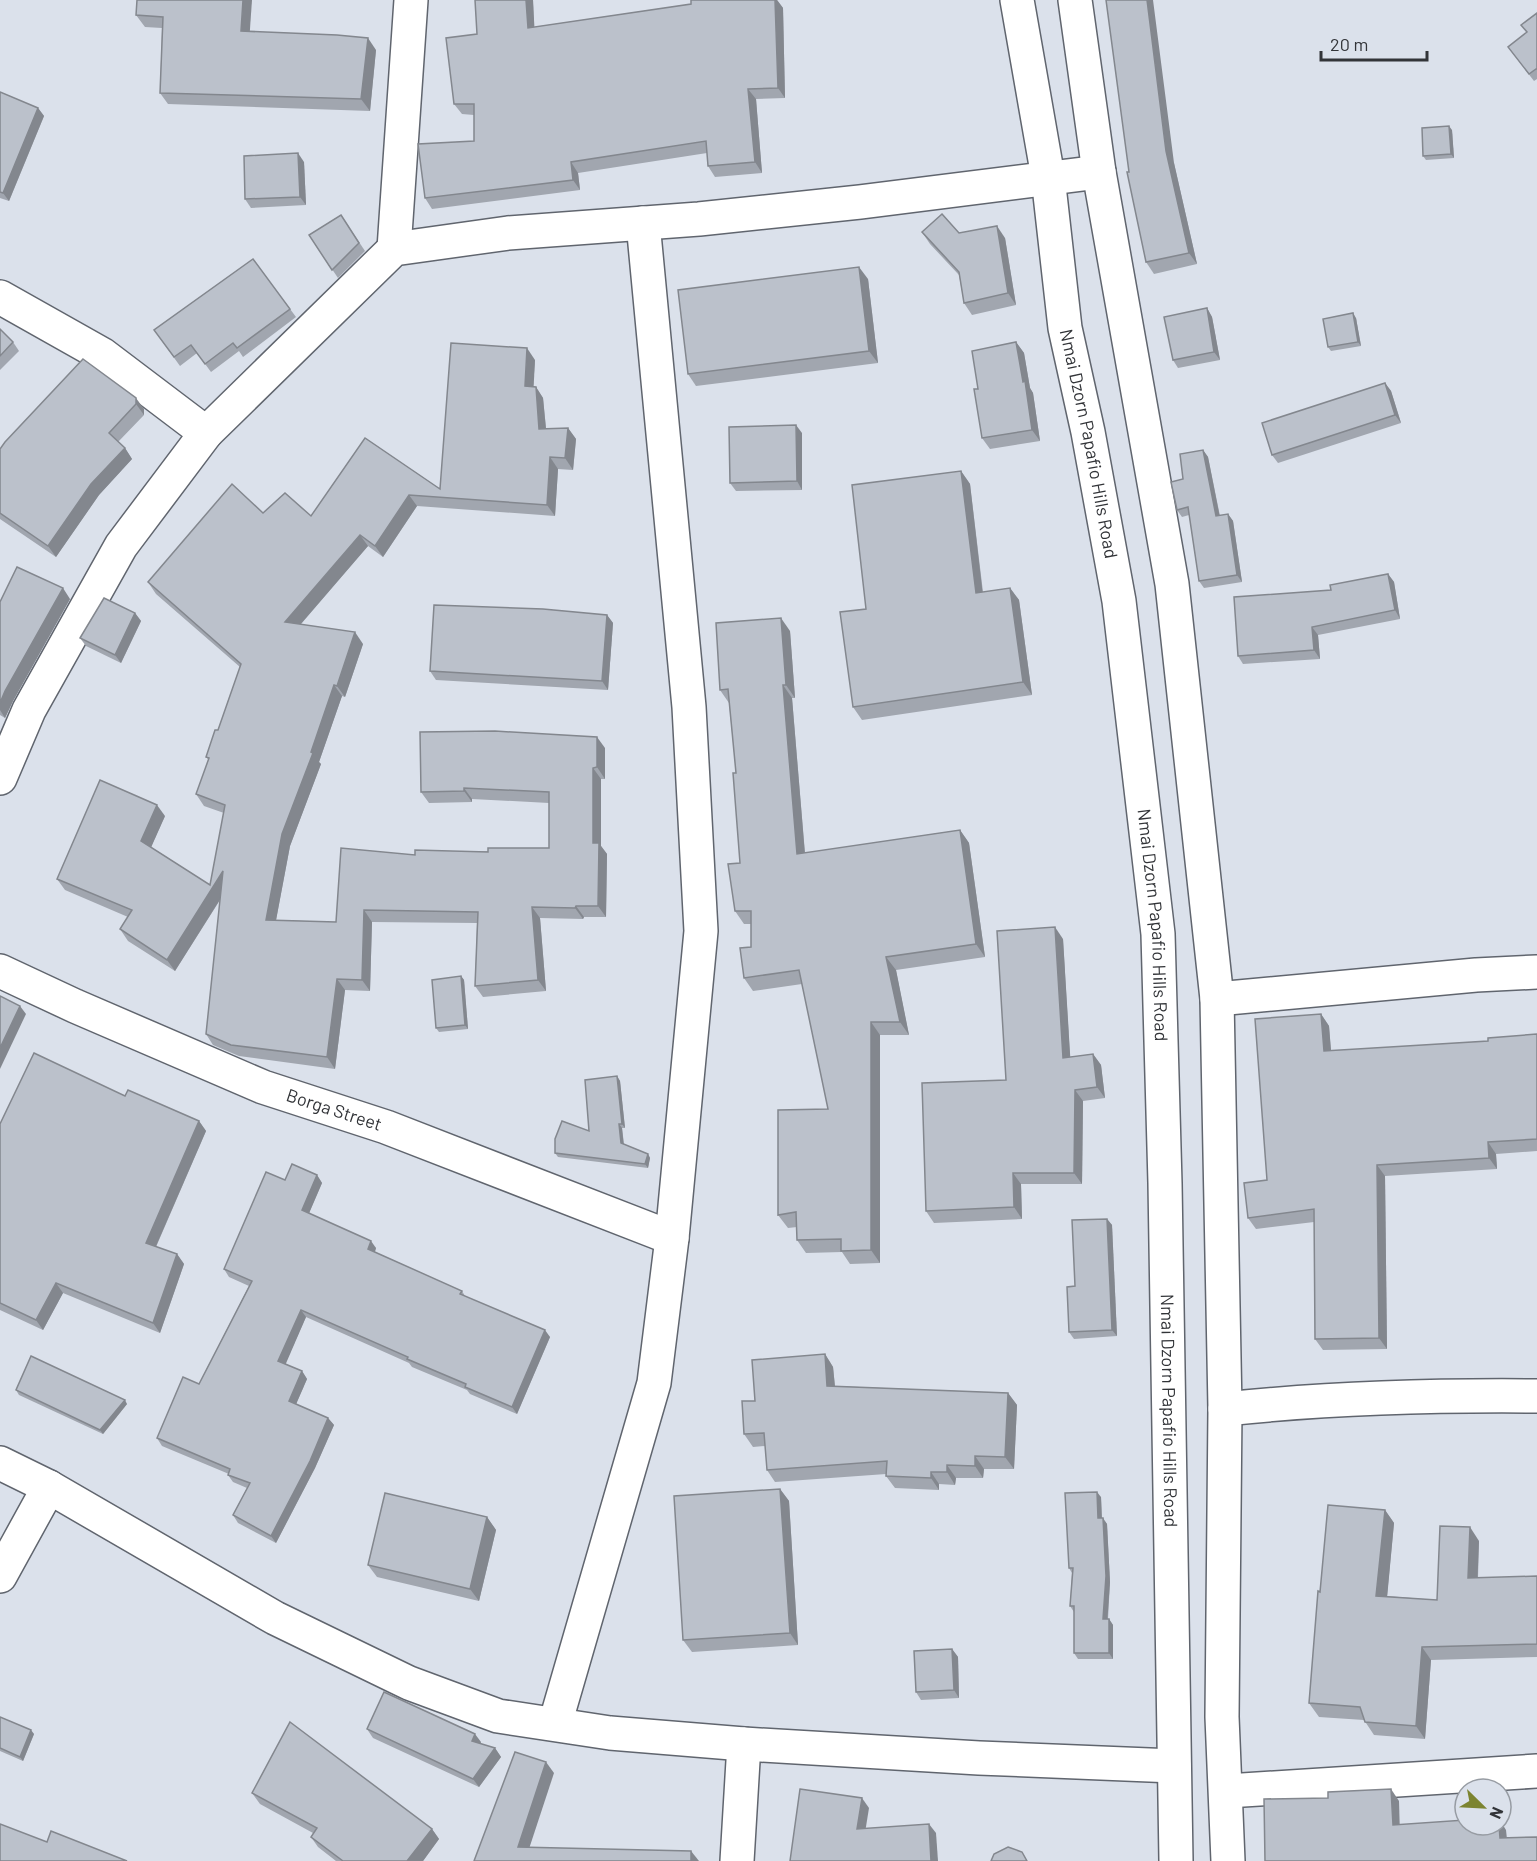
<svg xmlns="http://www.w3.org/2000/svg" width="1537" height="1861" font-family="Barlow,sans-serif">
  <rect width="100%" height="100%" fill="#dbe1eb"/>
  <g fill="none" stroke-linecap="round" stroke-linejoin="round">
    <defs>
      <g id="minor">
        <polyline points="394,249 411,0"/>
        <polyline points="0,297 103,355 206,433"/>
        <polyline points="0,778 29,710 121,546 206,433 394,249 508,233 699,219 860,202 1099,172"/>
        <path id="s1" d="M0,971L75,1006L263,1087L386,1127L672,1238"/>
        <polyline points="1217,999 1476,975 1537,972"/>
        <path d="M1225,1409C1329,1398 1433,1395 1537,1396"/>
        <polyline points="0,1463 49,1487 275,1618 409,1683 498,1716 610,1733 744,1744 979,1758 1174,1766"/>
        <polyline points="0,1576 49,1487"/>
        <polyline points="555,1724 654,1383 672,1238 701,931 689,707 643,223"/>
        <polyline points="1227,1791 1537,1771"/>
        <polyline points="737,1861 744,1744"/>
      </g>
      <g id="tertiary">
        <path id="s2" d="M1017,0L1048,177L1065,328L1088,432L1119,601L1158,934L1165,1183L1176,1861"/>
        <polyline points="1075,0 1099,172 1172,584 1217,999 1225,1409 1222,1717 1228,1861"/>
      </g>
    </defs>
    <!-- minor casing -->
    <use href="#minor" stroke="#60656e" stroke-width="36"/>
    <!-- tertiary casing -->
    <use href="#tertiary" stroke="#60656e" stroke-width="36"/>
    <!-- minor -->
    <use href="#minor" stroke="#fff" stroke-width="33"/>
    <!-- tertiary -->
    <use href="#tertiary" stroke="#fff" stroke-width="33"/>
  </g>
  <!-- wall -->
  <g fill="#a1a6af">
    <polygon points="137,0 250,32 376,50 370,111 168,104 160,93 162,28 145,27 136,15"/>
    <polygon points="475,0 533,0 534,27 691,4 691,0 777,0 783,8 785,98 756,99 762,173 715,177 708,166 707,153 578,173 580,190 432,209 425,198 474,141 474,115 462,114 454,104 477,34"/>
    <polygon points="1537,13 1537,79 1534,81 1508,47 1527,33"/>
    <polygon points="0,92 38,108 44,116 9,201 0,198"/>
    <polygon points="1452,130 1454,158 1426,160 1423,156"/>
    <polygon points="304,162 306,205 251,208 245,199"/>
    <polygon points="1174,163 1197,264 1154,274 1146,262"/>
    <polygon points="341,215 365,251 338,278 309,235"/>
    <polygon points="922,232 1005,238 1016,305 972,315 964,303 959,275 930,244"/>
    <polygon points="253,259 296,317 243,357 239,351 211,372 197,353 180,366 154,330"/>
    <polygon points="868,279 878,363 696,386 688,374"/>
    <polygon points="1207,308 1212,317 1220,360 1178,368 1173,360"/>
    <polygon points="1356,318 1361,346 1331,351 1328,347"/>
    <polygon points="0,329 13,342 19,351 0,370"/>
    <polygon points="1016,342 1024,353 1030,388 1033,393 1040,441 990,449 982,438 978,389"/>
    <polygon points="83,359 144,409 144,415 118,442 125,448 132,459 99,495 56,557 0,519 0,449"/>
    <polygon points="535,360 533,387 536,387 543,398 546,428 568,428 576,439 573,470 558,469 555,516 417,506 383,557 368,546 301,624 363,644 345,697 342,696 319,762 321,764 290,846 276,920 336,922 415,855 549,848 549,803 472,799 472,802 429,803 421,792 605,748 605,779 601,779 601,846 607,854 606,917 584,917 583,919 540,918 546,991 483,997 475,986 477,923 372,922 370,991 345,990 335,1069 239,1056 213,1045 206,1034 220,900 175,971 128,941 120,929 128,917 65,890 57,879 165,816 151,847 210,885 224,813 204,806 196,794 209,760 206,757 218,730 240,667 156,594 148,582 263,513 311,516 365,438 440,489"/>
    <polygon points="1385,383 1391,391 1401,423 1278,463 1272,455"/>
    <polygon points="802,433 802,490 736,491 730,483"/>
    <polygon points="1203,450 1208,457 1220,516 1228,514 1233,521 1242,582 1204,588 1199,581 1189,515 1182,517 1177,510 1183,479"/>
    <polygon points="961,471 970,484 983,592 1010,588 1019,600 1032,695 862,720 853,707 866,609"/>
    <polygon points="1388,574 1394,582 1400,619 1318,635 1320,659 1243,664 1238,656 1331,590"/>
    <polygon points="70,599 13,701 5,718 0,715 0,602"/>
    <polygon points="135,613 141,621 121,663 86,646 80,638"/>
    <polygon points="607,615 613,623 608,690 436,680 430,671"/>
    <polygon points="790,631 795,698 792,698 805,853 960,830 969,843 985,957 896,970 909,1035 880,1035 880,1263 850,1264 842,1252 806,1253 797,1240 797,1227 788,1228 778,1215 828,1109 802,984 753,991 744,978 751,947 751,924 744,924 735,911 740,863 736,773 729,703 720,690"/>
    <polygon points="1063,939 1070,1057 1093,1054 1101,1065 1105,1098 1083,1101 1082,1184 1021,1184 1022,1219 934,1223 926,1211 1006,1080"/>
    <polygon points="461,976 464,980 468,1029 439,1032 436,1028"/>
    <polygon points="1321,1014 1329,1026 1331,1051 1488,1041 1537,1034 1537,1151 1496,1154 1497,1169 1385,1176 1387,1349 1323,1350 1315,1339 1314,1222 1256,1229 1248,1218 1267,1180"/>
    <polygon points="617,1076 620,1081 625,1128 622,1128 624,1144 648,1154 650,1158 648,1168 558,1157 555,1153 589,1131"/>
    <polygon points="125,1096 199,1121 206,1131 156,1247 177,1254 184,1264 160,1333 63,1293 43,1330 0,1310 0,1124"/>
    <polygon points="317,1175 322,1183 309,1213 376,1248 375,1252 462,1291 465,1296 550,1337 517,1414 470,1394 467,1390 412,1367 409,1363 306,1317 285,1364 302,1371 307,1379 296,1404 328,1418 334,1425 315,1468 276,1543 238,1523 233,1515 247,1488 233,1482 228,1475 229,1474 162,1446 157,1438 199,1384 249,1286 229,1277 224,1269 285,1180"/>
    <polygon points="1107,1219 1112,1225 1117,1336 1074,1339 1069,1332 1075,1286"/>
    <polygon points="825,1354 833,1367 835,1386 1008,1393 1017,1405 1014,1469 984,1469 983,1478 956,1478 955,1485 939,1484 939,1490 895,1488 886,1476 886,1474 775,1482 767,1470 765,1446 753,1447 744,1434 755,1401"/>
    <polygon points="16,1390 127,1404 103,1434 19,1395"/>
    <polygon points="780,1489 789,1501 798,1645 692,1652 683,1640"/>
    <polygon points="1101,1497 1102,1518 1107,1524 1110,1582 1108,1619 1109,1619 1113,1625 1113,1659 1078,1659 1074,1653 1074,1612 1070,1606 1072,1573 1069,1568"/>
    <polygon points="1385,1510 1394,1523 1387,1596 1437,1600 1479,1541 1478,1578 1537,1576 1537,1657 1431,1660 1425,1739 1374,1735 1364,1720 1319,1717 1309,1703 1320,1592"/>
    <polygon points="487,1517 496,1530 479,1601 377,1577 368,1565"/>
    <polygon points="952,1649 958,1657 959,1698 921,1700 916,1692"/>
    <polygon points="0,1717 34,1734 23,1761 0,1751"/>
    <polygon points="367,1729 481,1742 480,1744 495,1748 501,1757 479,1787 373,1738"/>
    <polygon points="252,1793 432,1829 439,1839 423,1861 336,1861 318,1847 311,1837 313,1833 260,1804"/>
  </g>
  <!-- shaded-wall -->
  <g fill="#83878e">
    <polygon points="243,0 252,0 249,43 241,31"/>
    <polygon points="526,0 533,0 535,39 528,28"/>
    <polygon points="775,0 777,0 783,8 785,98 778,88"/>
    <polygon points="1147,0 1153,0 1174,163 1197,264 1189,253 1166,151"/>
    <polygon points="368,38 376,50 370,111 361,99"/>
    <polygon points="748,89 756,99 762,173 755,162"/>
    <polygon points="38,108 44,116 9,201 3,193"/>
    <polygon points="1449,126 1452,130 1454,158 1451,154"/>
    <polygon points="298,153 304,162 306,205 300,197"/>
    <polygon points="571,162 578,173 580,190 573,180"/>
    <polygon points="997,226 1005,238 1016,305 1008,293"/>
    <polygon points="859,267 868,279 878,363 869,351"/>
    <polygon points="1207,308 1212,317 1220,360 1214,352"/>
    <polygon points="1353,313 1356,318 1361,346 1358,342"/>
    <polygon points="1016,342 1024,353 1030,388 1033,393 1040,441 1032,430"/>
    <polygon points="527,348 535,360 533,398 525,386"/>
    <polygon points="1385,383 1391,391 1401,423 1395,415"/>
    <polygon points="536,387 543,398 547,440 539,429"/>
    <polygon points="136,398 144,409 144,415 136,404"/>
    <polygon points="796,425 802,433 802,490 797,481"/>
    <polygon points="568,428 576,439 573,470 565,458"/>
    <polygon points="125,448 132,459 99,495 56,557 48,546 91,484"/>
    <polygon points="1203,450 1208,457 1221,523 1216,516"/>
    <polygon points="550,457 558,469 555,516 547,505"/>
    <polygon points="961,471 970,484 984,605 976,593"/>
    <polygon points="409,495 417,506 383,557 375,546"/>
    <polygon points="1228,514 1233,521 1242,582 1237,575"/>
    <polygon points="360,535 368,546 293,633 285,622"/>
    <polygon points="1388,574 1394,582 1400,619 1395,610"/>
    <polygon points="63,588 70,599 13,701 5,718 0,710 0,703 5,691"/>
    <polygon points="1010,588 1019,600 1032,695 1023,682"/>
    <polygon points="135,613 141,621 121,663 115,655"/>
    <polygon points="607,615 613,623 608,690 602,681"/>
    <polygon points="781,618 790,631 795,698 786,685"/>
    <polygon points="1312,627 1318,635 1320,659 1314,650"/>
    <polygon points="355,632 363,644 345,697 337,686"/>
    <polygon points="334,685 342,696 319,762 321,764 290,846 274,931 266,920 282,834"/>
    <polygon points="783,685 792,698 806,867 797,854"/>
    <polygon points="597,737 605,748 605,779 597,767"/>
    <polygon points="593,768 601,779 601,846 607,854 606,917 598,906 593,843"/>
    <polygon points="464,788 472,799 472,802 464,791"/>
    <polygon points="157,805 165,816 149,852 141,841"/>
    <polygon points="960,830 969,843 985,957 976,944"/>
    <polygon points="223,871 231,882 175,971 167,960"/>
    <polygon points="576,906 584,917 583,919 575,908"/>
    <polygon points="532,907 540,918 546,991 538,980"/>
    <polygon points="364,910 372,922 370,991 362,980"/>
    <polygon points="1055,927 1063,939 1071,1069 1063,1058"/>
    <polygon points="886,957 896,970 909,1035 900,1022"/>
    <polygon points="461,976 464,980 468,1029 465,1025"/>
    <polygon points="337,979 345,990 335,1069 327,1057"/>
    <polygon points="20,1006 26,1014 0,1069 0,1048"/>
    <polygon points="1321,1014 1329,1026 1332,1063 1324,1051"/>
    <polygon points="871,1022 880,1035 880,1263 871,1250"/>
    <polygon points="1093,1054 1101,1065 1105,1098 1097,1087"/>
    <polygon points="617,1076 620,1081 625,1128 622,1124"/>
    <polygon points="1075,1090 1083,1101 1082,1184 1074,1173"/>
    <polygon points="199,1121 206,1131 153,1253 146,1243"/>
    <polygon points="619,1124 622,1128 624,1148 621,1143"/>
    <polygon points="1488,1142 1496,1154 1497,1169 1489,1158"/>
    <polygon points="648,1154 650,1158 648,1168 645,1164"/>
    <polygon points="1377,1165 1385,1176 1387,1349 1379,1338"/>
    <polygon points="1013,1173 1021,1184 1022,1219 1014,1207"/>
    <polygon points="317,1175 322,1183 307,1218 302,1210"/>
    <polygon points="1107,1219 1112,1225 1117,1336 1112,1330"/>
    <polygon points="371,1241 376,1248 373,1257 368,1249"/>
    <polygon points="177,1254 184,1264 160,1333 153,1323"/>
    <polygon points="56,1283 63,1293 43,1330 36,1320"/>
    <polygon points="301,1310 306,1317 284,1368 278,1361"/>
    <polygon points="545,1330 550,1337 517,1414 512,1407"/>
    <polygon points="825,1354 833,1367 836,1398 827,1386"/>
    <polygon points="302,1371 307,1379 294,1409 289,1401"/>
    <polygon points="1008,1393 1017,1405 1014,1469 1005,1457"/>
    <polygon points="125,1400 127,1404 103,1434 100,1430"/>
    <polygon points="328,1418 334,1425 315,1468 276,1543 271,1536"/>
    <polygon points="975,1456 984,1469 983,1478 975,1466"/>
    <polygon points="947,1465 956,1478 955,1485 947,1472"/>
    <polygon points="931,1472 939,1484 939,1490 931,1478"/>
    <polygon points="780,1489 789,1501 798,1645 790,1633"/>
    <polygon points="1097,1492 1101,1497 1102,1524 1098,1518"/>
    <polygon points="1385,1510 1394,1523 1386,1609 1376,1596"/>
    <polygon points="487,1517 496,1530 479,1601 470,1589"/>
    <polygon points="1103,1518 1107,1524 1110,1582 1107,1625 1103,1619"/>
    <polygon points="1470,1527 1479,1541 1477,1591 1468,1578"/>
    <polygon points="1109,1619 1113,1625 1113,1659 1109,1653"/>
    <polygon points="1422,1647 1431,1660 1425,1739 1416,1726"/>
    <polygon points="952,1649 958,1657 959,1698 954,1690"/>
    <polygon points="31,1730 34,1734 23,1761 20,1757"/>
    <polygon points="475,1734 481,1742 478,1749 472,1741"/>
    <polygon points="495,1748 501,1757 479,1787 473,1779"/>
    <polygon points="546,1762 554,1773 526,1858 518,1847"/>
    <polygon points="1391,1789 1399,1801 1400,1836 1393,1825"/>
    <polygon points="862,1798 869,1808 864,1839 857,1829"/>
    <polygon points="1501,1822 1506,1830 1508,1849 1500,1838 1499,1825 1501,1825"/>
    <polygon points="929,1824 936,1833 938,1861 931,1861"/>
    <polygon points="432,1829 439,1839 423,1861 407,1861"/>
    <polygon points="691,1851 699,1861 691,1861"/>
  </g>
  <!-- building -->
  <g fill="#bbc1cb" stroke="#83878e" stroke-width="1.5">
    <polygon points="137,0 243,0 241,31 337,35 368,38 361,99 160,93 163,17 136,15"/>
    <polygon points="475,0 526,0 528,28 691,4 691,0 775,0 778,88 748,89 755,162 708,166 706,141 571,162 573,180 425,198 418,144 474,141 474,104 454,104 446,38 477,34"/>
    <polygon points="1106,0 1147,0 1166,151 1189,253 1146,262 1127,172 1129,172"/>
    <polygon points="1537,13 1537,69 1536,69 1529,74 1508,47 1527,32 1521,25"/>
    <polygon points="0,92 38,108 3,193 0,192"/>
    <polygon points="1449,126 1451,154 1423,156 1422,128"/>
    <polygon points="298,153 300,197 245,199 244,156"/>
    <polygon points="942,214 959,233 997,226 1008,293 964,303 959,272 922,232"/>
    <polygon points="341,215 359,243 332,270 309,235"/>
    <polygon points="253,259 290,309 237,348 233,343 205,364 191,345 174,357 154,330"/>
    <polygon points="859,267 869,351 688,374 678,290"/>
    <polygon points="1207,308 1214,352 1173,360 1164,317"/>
    <polygon points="1353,313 1358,342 1328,347 1323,319"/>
    <polygon points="0,329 13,342 0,356"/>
    <polygon points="1016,342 1023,382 1025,381 1032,430 982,438 974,389 978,389 972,351"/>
    <polygon points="451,343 527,348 525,386 536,387 539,429 568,428 565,458 550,457 547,505 409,495 375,546 360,535 285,622 355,632 337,686 334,685 311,752 313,753 282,834 266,920 336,922 341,848 415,855 415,850 488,852 488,848 549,848 549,792 464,788 464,791 421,792 420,732 495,731 597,737 597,767 593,768 593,843 599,843 598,906 576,906 575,908 532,907 538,980 475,986 478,912 364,910 362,980 337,979 327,1057 231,1045 206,1034 223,871 167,960 120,929 132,910 57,879 100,780 157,805 141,841 210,885 225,805 196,794 209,758 206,757 215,730 218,730 241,664 148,582 232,484 263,513 285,493 311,516 365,438 440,489"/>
    <polygon points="83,359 136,398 136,404 109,433 125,448 91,484 48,546 0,513 0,449 5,442"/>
    <polygon points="1385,383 1395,415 1272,455 1262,423"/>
    <polygon points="796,425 797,481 730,483 729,427"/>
    <polygon points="1203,450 1216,516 1228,514 1237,575 1199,581 1188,507 1177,510 1171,482 1183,479 1180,454"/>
    <polygon points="961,471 976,593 1010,588 1023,682 853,707 840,612 866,609 852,485"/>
    <polygon points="17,567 63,588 5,691 0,703 0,602"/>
    <polygon points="1388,574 1395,610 1312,627 1314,650 1238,656 1234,597 1331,590 1330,585"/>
    <polygon points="104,598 135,613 115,655 80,638"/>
    <polygon points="434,605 543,609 607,615 602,681 430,671"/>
    <polygon points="781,618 786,685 783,685 797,854 960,830 976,944 886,957 900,1022 871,1022 871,1250 841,1251 841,1239 797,1240 796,1212 778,1215 778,1110 828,1109 799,970 744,978 740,948 751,947 751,911 735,911 728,864 740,863 733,773 736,773 728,689 720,690 716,623"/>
    <polygon points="1055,927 1063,1058 1093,1054 1097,1087 1075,1090 1074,1173 1013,1173 1014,1207 926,1211 922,1083 1006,1080 997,931"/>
    <polygon points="461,976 465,1025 436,1028 432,980"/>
    <polygon points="0,996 20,1006 0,1048"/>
    <polygon points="1321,1014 1324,1051 1488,1041 1488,1038 1537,1034 1537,1139 1488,1142 1489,1158 1377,1165 1379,1338 1315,1339 1314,1209 1248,1218 1244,1183 1267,1180 1255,1019"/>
    <polygon points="34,1053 125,1096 128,1090 199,1121 146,1243 177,1254 153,1323 56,1283 36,1320 0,1303 0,1124"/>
    <polygon points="617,1076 622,1124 619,1124 621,1143 648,1154 645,1164 555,1153 555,1139 562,1121 589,1131 585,1080"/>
    <polygon points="292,1164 317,1175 302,1210 371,1241 368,1249 462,1291 460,1294 545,1330 512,1407 465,1387 466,1384 407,1359 408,1357 301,1310 278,1361 302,1371 289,1401 328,1418 310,1461 271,1536 233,1515 250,1483 228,1475 230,1469 157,1438 183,1377 199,1384 252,1281 224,1269 266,1172 285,1180"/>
    <polygon points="1107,1219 1112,1330 1069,1332 1067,1287 1075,1286 1072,1220"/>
    <polygon points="825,1354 827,1386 1008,1393 1005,1457 975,1456 975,1466 947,1465 947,1472 931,1472 931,1478 886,1476 887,1461 767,1470 764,1433 744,1434 742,1401 755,1401 752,1360"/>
    <polygon points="31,1356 125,1400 100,1430 16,1390"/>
    <polygon points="780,1489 790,1633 683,1640 674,1496"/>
    <polygon points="1097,1492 1098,1518 1103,1518 1106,1576 1103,1619 1109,1619 1109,1653 1074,1653 1074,1606 1070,1606 1073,1568 1069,1568 1065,1493"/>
    <polygon points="385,1493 487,1517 470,1589 368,1565"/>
    <polygon points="1328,1505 1385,1510 1376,1596 1437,1600 1440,1526 1470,1527 1468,1578 1537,1576 1537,1644 1422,1647 1416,1726 1365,1722 1360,1707 1309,1703 1318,1591 1320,1592"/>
    <polygon points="952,1649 954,1690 916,1692 914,1651"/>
    <polygon points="384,1692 475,1734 472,1741 495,1748 473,1779 367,1729"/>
    <polygon points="0,1717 31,1730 20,1757 0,1748"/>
    <polygon points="290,1722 432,1829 407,1861 343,1861 311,1837 317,1828 252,1793"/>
    <polygon points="515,1752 546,1762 518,1847 691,1851 691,1861 474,1861"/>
    <polygon points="800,1789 862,1798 857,1829 929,1824 931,1861 790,1861"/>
    <polygon points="1391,1789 1393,1825 1465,1820 1465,1825 1499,1825 1500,1838 1537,1837 1537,1861 1265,1861 1264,1799 1328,1798 1328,1792"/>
    <polygon points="0,1824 47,1842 51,1831 127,1861 0,1861"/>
    <polygon points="1008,1847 1022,1852 1027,1861 991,1861 994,1854"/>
  </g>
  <g text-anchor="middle" stroke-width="6" stroke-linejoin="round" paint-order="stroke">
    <!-- street labels -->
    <g font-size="18" fill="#323438" stroke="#dbe1eb">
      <text dy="6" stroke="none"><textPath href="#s2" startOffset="450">Nmai Dzorn Papafio Hills Road</textPath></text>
      <text dy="6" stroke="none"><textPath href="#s2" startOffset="936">Nmai Dzorn Papafio Hills Road</textPath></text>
      <text dy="6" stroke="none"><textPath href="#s1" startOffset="362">Borga Street</textPath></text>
      <text dy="6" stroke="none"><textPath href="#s2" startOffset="1422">Nmai Dzorn Papafio Hills Road</textPath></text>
    </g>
  </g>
  <!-- north arrow -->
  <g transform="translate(1483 1807) rotate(114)"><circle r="28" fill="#dbe1eb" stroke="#979ca3" stroke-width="1.5"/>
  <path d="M0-4.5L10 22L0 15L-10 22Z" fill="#7c8430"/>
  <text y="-9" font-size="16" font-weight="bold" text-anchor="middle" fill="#323438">N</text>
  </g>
  <!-- scale -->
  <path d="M1321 51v9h106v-9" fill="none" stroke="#323438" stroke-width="3"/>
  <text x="1330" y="51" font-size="18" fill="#323438" stroke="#dbe1eb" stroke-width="4.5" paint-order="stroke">20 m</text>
</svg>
